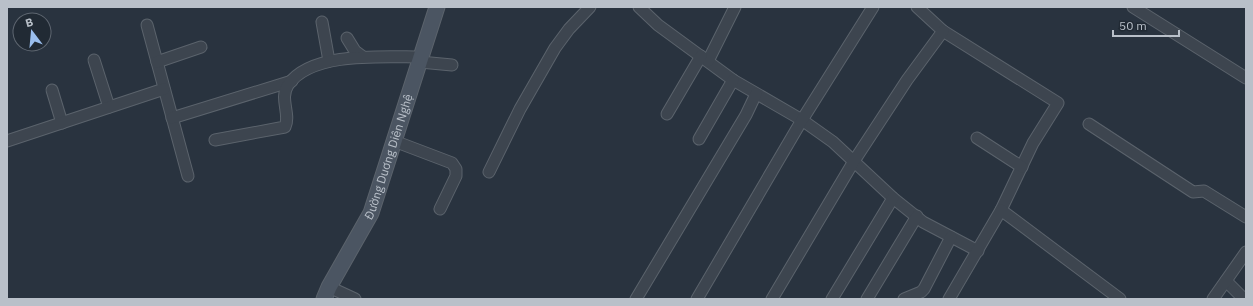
<svg xmlns="http://www.w3.org/2000/svg" width="1253" height="306" font-family="'IBM Plex Sans',sans-serif">
  <rect width="100%" height="100%" fill="#29333f"/>
  <g fill="none" stroke-linecap="round" stroke-linejoin="round">
    <defs>
      <g id="street">
        <polyline points="639,7 658,25 733,80 802,120 833,142 893,198 923,222 978,251"/>
        <polyline points="917,7 943,31 1058,103 1033,143 1001,210"/>
        <polyline points="1133,7 1246,78"/>
        <polyline points="322,22 329,61"/>
        <polyline points="147,25 188,176"/>
        <polyline points="347,38 355,51 363,57"/>
        <polyline points="94,60 109,107"/>
        <polyline points="708,61 735,7"/>
        <polyline points="157,62 201,47"/>
        <polyline points="420,62 452,65"/>
        <polyline points="52,90 62,123"/>
        <polyline points="667,114 701,56"/>
        <polyline points="172,118 292,81"/>
        <polyline points="1089,124 1193,192 1204,191 1246,217"/>
        <polyline points="977,138 1022,167"/>
        <polyline points="699,139 733,80"/>
        <path d="M215,140L285,127C291,114 279,99 288,85C311,51 384,57 421,57"/>
        <polyline points="7,141 164,89"/>
        <polyline points="394,141 452,163 456,169 456,176 440,209"/>
        <polyline points="489,172 520,109 555,48 569,29 590,7"/>
        <polyline points="1226,281 1244,299"/>
        <polyline points="329,287 355,299"/>
        <polyline points="636,299 746,115 756,94"/>
        <polyline points="697,299 802,120 873,7"/>
        <polyline points="772,299 854,161 907,80 943,31"/>
        <polyline points="832,299 893,198"/>
        <polyline points="867,299 917,216"/>
        <polyline points="904,299 921,292 924,289 951,237"/>
        <polyline points="949,299 1001,210 1120,299"/>
        <polyline points="1213,299 1246,252"/>
      </g>
      <g id="secondary">
        <path id="s1" d="M324,299L329,287L371,213L437,7"/>
      </g>
    </defs>
    <!-- street casing -->
    <use href="#street" stroke="#5b636c" stroke-width="13"/>
    <!-- secondary casing -->
    <use href="#secondary" stroke="#5b636c" stroke-width="17"/>
    <!-- street -->
    <use href="#street" stroke="#3d454f" stroke-width="11"/>
    <!-- secondary -->
    <use href="#secondary" stroke="#4b5562" stroke-width="15"/>
  </g>
  <g text-anchor="middle" stroke-width="3.5" stroke-linejoin="round" paint-order="stroke">
    <!-- street labels -->
    <g font-size="12" fill="#b9c0c9" stroke="#212a34">
      <text dy="4" stroke="none"><textPath href="#s1" startOffset="157">Đường Duơng Diên Nghệ</textPath></text>
    </g>
  </g>
  <!-- border -->
  <rect width="1253" height="306" fill="none" stroke="#b9c0c9" stroke-width="16"/>
  <!-- north arrow -->
  <g transform="translate(32 32) rotate(344)"><circle r="19" fill="#212a34" stroke="#5e6670"/>
  <path d="M0-3L7 15L0 10L-7 15Z" fill="#9abeee"/>
  <text y="-6" font-size="11" font-weight="bold" text-anchor="middle" fill="#b9c0c9">B</text>
  </g>
  <!-- scale -->
  <path d="M1113 30v6h66v-6" fill="none" stroke="#b9c0c9" stroke-width="2"/>
  <text x="1119" y="30" font-size="12" fill="#b9c0c9" stroke="#212a34" stroke-width="3" paint-order="stroke">50 m</text>
</svg>
